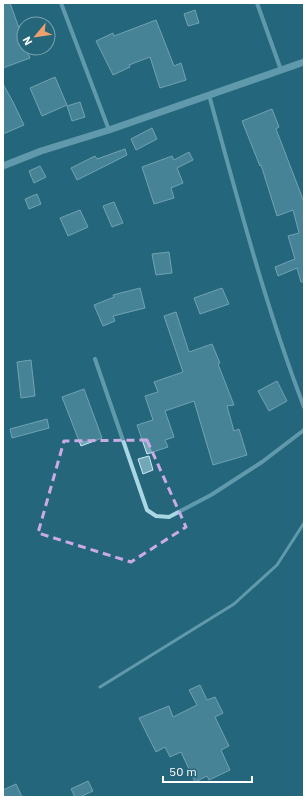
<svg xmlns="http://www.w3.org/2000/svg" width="307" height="800" font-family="'IBM Plex Sans',sans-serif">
  <rect width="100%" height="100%" fill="#25667b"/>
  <!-- building -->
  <g fill="#72a7b7" stroke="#ccebf4">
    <polygon points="3,3 10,3 24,42 24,48 26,48 30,58 3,68"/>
    <polygon points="195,10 199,23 188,26 184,14"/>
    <polygon points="156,20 174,66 181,63 186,80 160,88 150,57 129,65 130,67 113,75 96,41 113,33 114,36"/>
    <polygon points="55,77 67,105 42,116 30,88"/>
    <polygon points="3,84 13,102 24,125 3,134"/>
    <polygon points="80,102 85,117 72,121 67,106"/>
    <polygon points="272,109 279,127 276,129 304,202 304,282 301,282 297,268 278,276 275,267 295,259 288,236 299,233 293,210 277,216 261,165 260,166 242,121"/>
    <polygon points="152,128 157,139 136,150 131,139"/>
    <polygon points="125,149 127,155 77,180 71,168 95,156 97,159"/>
    <polygon points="189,152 193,160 177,168 183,183 171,188 174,198 154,204 142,167 172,156 174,160"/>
    <polygon points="40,166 46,177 34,183 29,171"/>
    <polygon points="37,194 41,204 29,209 25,199"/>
    <polygon points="114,202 123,223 112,227 103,206"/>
    <polygon points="80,210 88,227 68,236 60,218"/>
    <polygon points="169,252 172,273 156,275 152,254"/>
    <polygon points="140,288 145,308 113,316 115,321 103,326 94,305 114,297 113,295"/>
    <polygon points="222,288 229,304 200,314 194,298"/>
    <polygon points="176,312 189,352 212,344 220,363 218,364 234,405 227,406 234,431 239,429 247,455 213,465 194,401 165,411 174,437 165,440 168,447 147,454 137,425 153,420 145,396 158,392 154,382 183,372 164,316"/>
    <polygon points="31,360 35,396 21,398 17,362"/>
    <polygon points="277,381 287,401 269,411 258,391"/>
    <polygon points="84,389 102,438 81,446 62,397"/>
    <polygon points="47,419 49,428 12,438 10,429"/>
    <polygon points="149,456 153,470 143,474 138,459"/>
    <polygon points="200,685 207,700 215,697 223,713 215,717 229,746 221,750 230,770 209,780 207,776 195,782 181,752 170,757 165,747 156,752 139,718 169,706 173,717 197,705 189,690"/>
    <polygon points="88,781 93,791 80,797 75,797 71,789"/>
    <polygon points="16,784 22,797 3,797 3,790"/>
  </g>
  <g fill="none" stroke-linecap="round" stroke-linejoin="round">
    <!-- service -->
    <polyline stroke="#a9d7e4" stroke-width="3" points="100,687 234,604 277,565 304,523"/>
    <!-- minor -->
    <g stroke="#a9d7e4" stroke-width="4">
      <polyline points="61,3 109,130"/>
      <polyline points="257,3 281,70"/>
      <path d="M209,95C238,200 265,305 304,407"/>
      <polyline points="95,359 147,510 156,516 169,517 211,495 262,462 304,430"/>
    </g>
    <!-- tertiary -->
    <polyline stroke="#a9d7e4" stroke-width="7" points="3,166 41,151 109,130 304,62"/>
  </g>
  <!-- marked area -->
  <path d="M0 0H307V800H0ZM147,440L186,527L131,562L38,533L64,441Z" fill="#25667b" fill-opacity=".55" fill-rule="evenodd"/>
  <path fill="none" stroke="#caabe5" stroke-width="3" stroke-dasharray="8 5" stroke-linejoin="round" d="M147,440L186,527L131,562L38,533L64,441Z"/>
  <!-- border -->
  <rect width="307" height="800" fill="none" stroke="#ffffff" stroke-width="8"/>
  <!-- north arrow -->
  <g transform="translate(36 36) rotate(241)"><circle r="19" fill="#25667b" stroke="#7ca3b0"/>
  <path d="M0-3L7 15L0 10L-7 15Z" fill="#eda06e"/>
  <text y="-6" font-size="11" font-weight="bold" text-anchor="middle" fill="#ffffff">N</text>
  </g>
  <!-- scale -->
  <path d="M163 776v6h89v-6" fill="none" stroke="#ffffff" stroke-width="2"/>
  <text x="169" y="776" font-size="12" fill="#ffffff" stroke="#25667b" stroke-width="3" paint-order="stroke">50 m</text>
</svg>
